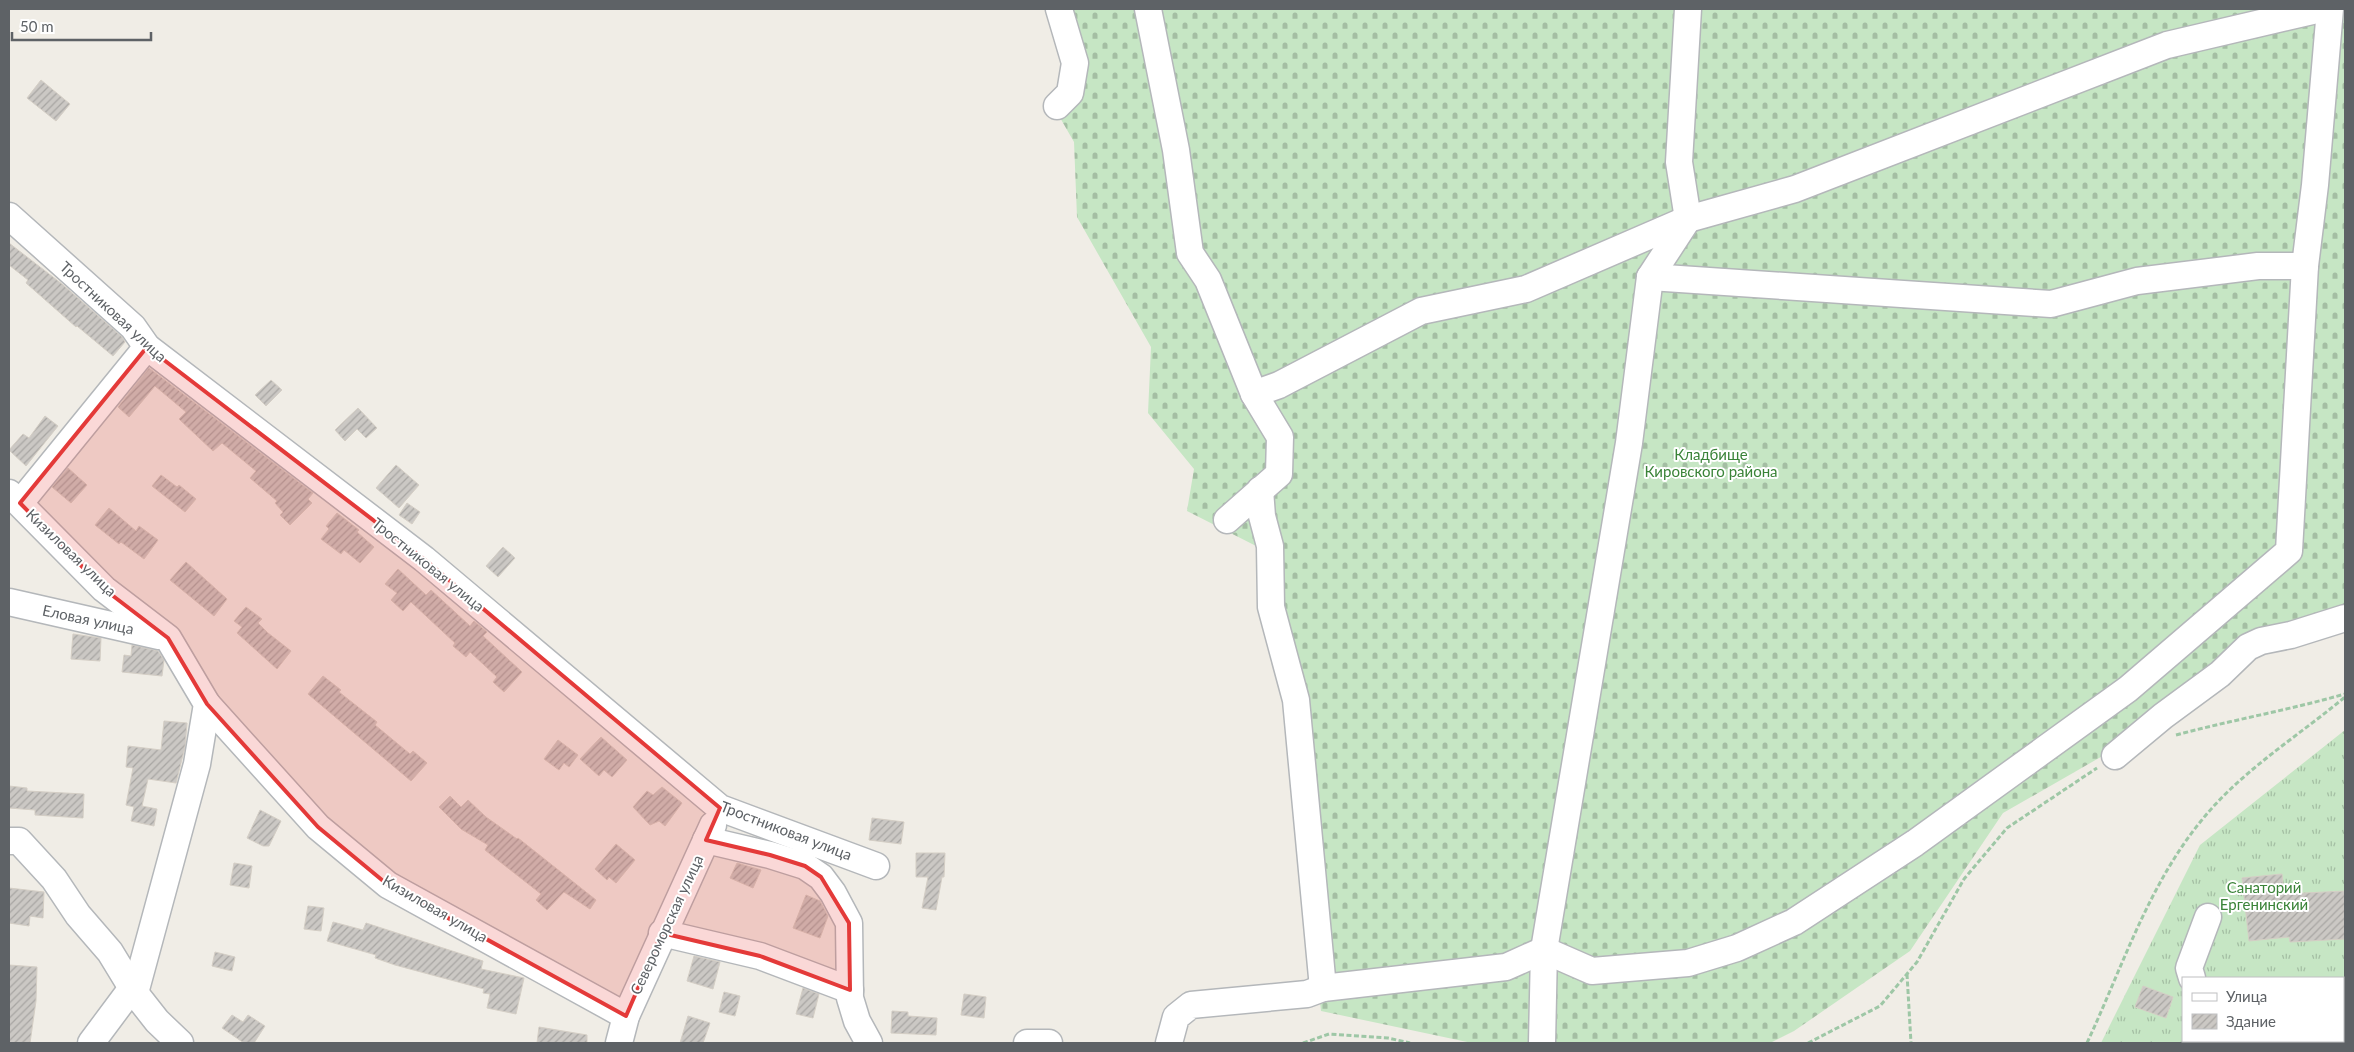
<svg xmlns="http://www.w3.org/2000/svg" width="2354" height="1052" font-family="Lato,sans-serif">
  <defs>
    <pattern id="grass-tufts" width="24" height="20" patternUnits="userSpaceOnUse" patternTransform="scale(1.25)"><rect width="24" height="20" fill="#c6e6c4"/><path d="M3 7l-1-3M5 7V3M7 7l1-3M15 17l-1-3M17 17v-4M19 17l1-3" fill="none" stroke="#a4bea3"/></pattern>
    <pattern id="cemetery-stones" width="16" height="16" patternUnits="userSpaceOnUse" patternTransform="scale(1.25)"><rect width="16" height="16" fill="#c6e6c4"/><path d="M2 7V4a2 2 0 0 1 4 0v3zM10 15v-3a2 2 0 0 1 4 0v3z" fill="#a4bea3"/></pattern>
    <pattern id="building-hatch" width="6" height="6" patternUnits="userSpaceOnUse" patternTransform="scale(1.25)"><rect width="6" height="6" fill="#cbc8c4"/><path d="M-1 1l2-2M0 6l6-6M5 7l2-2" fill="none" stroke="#a8a6a3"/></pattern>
  </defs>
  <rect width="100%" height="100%" fill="#f0ede6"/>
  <!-- grass -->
  <path fill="url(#grass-tufts)" fill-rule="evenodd" d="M2345,730V1043H2101L2200,845ZM2183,978H2343V1041H2183Z"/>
  <!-- cemetery -->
  <polygon fill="url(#cemetery-stones)" points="1049,9 2345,9 2345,623 2268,646 2106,754 2003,813 1910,951 1794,1031 1770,1043 1472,1043 1321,1011 1288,696 1264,550 1187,511 1194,469 1148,413 1151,347 1077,217 1074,142 1051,102 1061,90 1066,58"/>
  <!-- building -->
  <g fill="url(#building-hatch)" stroke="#d4cec5">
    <polygon points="41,80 70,104 56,121 27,98"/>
    <polygon points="9,243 62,284 122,337 125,342 113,356 77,326 76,327 26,283 28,280 9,265"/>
    <polygon points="149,368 313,493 308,499 312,503 290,525 280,515 283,512 275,503 277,501 250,478 256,471 222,443 213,451 179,419 186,412 155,386 129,417 118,407"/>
    <polygon points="271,380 282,390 266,406 255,395"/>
    <polygon points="358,408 377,428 366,438 357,429 345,441 335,430"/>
    <polygon points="45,416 58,426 26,466 9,450 23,434 29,438"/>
    <polygon points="396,465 419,485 399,508 376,488"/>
    <polygon points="68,468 87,485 71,503 52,487"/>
    <polygon points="161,475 177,487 179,485 196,499 185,512 152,486"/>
    <polygon points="407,503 420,512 412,524 399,515"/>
    <polygon points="109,508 136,531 139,526 158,540 144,559 121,542 119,544 95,525"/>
    <polygon points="337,513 359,530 357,532 374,547 360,563 344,550 341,554 321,539 329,529 326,526"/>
    <polygon points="503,547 515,558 498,577 486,566"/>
    <polygon points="186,562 227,599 214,616 170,580"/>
    <polygon points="398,569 426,595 431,590 470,626 474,621 487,632 483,636 522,672 504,692 493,682 497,677 470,652 466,657 453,646 455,643 411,602 403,611 391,600 397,593 385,584"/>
    <polygon points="246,607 262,619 258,623 268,633 291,651 277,669 237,633 242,627 234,621"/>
    <polygon points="73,634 101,638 100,661 71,659"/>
    <polygon points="132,645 158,651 164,660 162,676 122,672 124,655 131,656"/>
    <polygon points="323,676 341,690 339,692 377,722 375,725 410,754 413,751 427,763 411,781 308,694"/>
    <polygon points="164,721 187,723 185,747 176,783 148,779 142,806 157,809 154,826 131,821 134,807 126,805 133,768 126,767 128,746 161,750"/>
    <polygon points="601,737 627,760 612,777 604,770 599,776 580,759"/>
    <polygon points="558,740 578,755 569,767 564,763 559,770 544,759"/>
    <polygon points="9,786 27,788 27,791 84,794 83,818 35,815 35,810 9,808"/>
    <polygon points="662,787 682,803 665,826 659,821 650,825 633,807 647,791 653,795"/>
    <polygon points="450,796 461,807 468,800 486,817 517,839 518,838 596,900 590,909 564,892 547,910 536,900 541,894 485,850 488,845 461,829 439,807"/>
    <polygon points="260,810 281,821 269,846 263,846 247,838"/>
    <polygon points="872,818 904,822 901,844 869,840"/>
    <polygon points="616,844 635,860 616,883 609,877 607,880 595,869"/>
    <polygon points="916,853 945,853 944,877 942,877 936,910 922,908 928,877 916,877"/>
    <polygon points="234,863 252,866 249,888 230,885"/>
    <polygon points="737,863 761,870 753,888 730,878"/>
    <polygon points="2282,874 2284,894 2345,891 2345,939 2290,942 2289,937 2249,941 2242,878"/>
    <polygon points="9,888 44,892 43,918 30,916 29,926 9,923"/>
    <polygon points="806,895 820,901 828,916 820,938 793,928"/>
    <polygon points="308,906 324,908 321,931 304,929"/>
    <polygon points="333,922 363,930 366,923 483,961 481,969 524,978 516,1014 487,1008 490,994 483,993 484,989 395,965 375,958 376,955 327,941"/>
    <polygon points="215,952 235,957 232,971 212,966"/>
    <polygon points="694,956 720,962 713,989 687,981"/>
    <polygon points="9,965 37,967 36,1001 30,1043 9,1043"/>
    <polygon points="2143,986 2173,997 2166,1018 2135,1007"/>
    <polygon points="803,988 819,994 813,1018 796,1014"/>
    <polygon points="724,992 740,996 735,1016 719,1012"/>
    <polygon points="964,994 986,997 984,1018 961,1015"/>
    <polygon points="892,1011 908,1012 908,1016 937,1018 936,1035 891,1033"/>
    <polygon points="232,1015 243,1022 248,1015 265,1026 254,1043 244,1043 222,1028"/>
    <polygon points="688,1016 710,1023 703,1043 680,1043"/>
    <polygon points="539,1027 587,1035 587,1043 537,1043"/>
  </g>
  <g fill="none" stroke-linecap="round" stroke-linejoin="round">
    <defs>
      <g id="minor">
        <polyline points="1148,9 1176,150 1190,253 1208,280 1254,394"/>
        <polyline points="1057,106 1070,93 1075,63 1059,9"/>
        <polyline points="9,216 133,327 147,347 424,559 720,808 876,866"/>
        <polyline points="1650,277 2051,304 2137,281 2258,266 2305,266"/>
        <polyline points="1260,490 1262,516 1270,546 1271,607 1296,700 1323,988"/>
        <polyline points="9,493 104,589 168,638 207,704 197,764 135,993"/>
        <polyline points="20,503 147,347"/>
        <polyline points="1227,520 1279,474 1280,437 1254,394 1279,385 1421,311 1526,289 1688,219 1795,189 2167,45 2321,9"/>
        <polyline points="9,602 159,636"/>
        <polyline points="207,704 318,827 388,885 626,1016"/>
        <polyline points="2115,756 2163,716 2220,674 2248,647 2261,641 2291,635 2345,618"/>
        <polyline points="706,840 770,855 805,866 821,877 833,893 849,923 850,998 857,1021 869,1043"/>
        <polyline points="9,841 19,841 54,879 78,915 110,952 135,993 157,1021 180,1043"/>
        <polyline points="662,933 760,956 850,990"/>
        <polyline points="2192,978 2189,968 2208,917"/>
        <polyline points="2204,1041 2204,1043"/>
        <polyline points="91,1043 132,988"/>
        <polyline points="619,1043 626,1016 713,825"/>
        <polyline points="1027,1043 1049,1043"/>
        <polyline points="1169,1043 1176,1017 1191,1005 1307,994 1323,988 1506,967 1544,950 1592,971 1688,963 1737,948 1794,922 1915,843 2128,689 2289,551 2305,266 2315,185 2330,9"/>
        <polyline points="1542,1043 1544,950 1629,443 1650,277 1688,219 1679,162 1688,9"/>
      </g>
    </defs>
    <!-- minor casing -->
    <use href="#minor" stroke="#b4b7ba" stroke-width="29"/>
    <!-- path -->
    <g stroke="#9ec7a6" stroke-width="3" stroke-dasharray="5 2.5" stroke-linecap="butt">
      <path d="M2176,735C2232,720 2289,710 2345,694"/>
      <polyline points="1907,974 1911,1043"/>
      <polyline points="1303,1043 1329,1034 1388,1038 1410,1043"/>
      <polyline points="1808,1043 1880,1006 1917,962 1964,879 2007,828 2097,768"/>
      <path d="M2087,1043C2122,968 2148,886 2201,821C2241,771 2297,737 2345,697"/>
    </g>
    <!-- minor -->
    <use href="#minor" stroke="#fff" stroke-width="26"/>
  </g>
  <!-- marked area -->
  <path fill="#e43a39" fill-opacity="0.2" stroke="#e43a39" stroke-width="4" stroke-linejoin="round" d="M147,347L424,559L720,808L706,840L770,855L805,866L821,877L849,923L850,990L760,956L662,933L626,1016L388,885L318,827L207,704L168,638L104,589L20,503Z"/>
  <g text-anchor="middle" stroke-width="4" stroke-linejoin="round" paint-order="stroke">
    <!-- street labels -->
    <g font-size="15" fill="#5e6266" stroke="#fff">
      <text transform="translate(113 312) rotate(43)" y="5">Тростниковая улица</text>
      <text transform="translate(71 553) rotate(44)" y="5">Кизиловая улица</text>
      <text transform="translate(428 565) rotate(39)" y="5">Тростниковая улица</text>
      <text transform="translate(88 620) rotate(12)" y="5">Еловая улица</text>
      <text transform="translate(786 831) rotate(21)" y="5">Тростниковая улица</text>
      <text transform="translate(435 909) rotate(30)" y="5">Кизиловая улица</text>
      <text transform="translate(667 925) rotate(-65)" y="5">Североморская улица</text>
    </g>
    <!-- park labels -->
    <g font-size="15" fill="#3a8338" stroke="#fff">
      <text x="1711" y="460">Кладбище<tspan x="1711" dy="17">Кировского района</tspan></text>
      <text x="2264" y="893">Санаторий<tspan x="2264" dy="17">Ергенинский</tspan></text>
    </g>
  </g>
  <!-- border -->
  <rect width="2354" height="1052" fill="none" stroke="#5e6266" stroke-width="20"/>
  <!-- legend -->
  <rect x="2182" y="977" width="162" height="65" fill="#ffffff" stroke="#bfc0c2"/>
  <rect x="2192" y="993" width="25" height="8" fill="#ffffff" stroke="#bfc0c2"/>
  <text x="2226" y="1002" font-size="15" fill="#5e6266">Улица</text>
  <rect x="2192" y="1014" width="25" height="15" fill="url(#building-hatch)" stroke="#bfc0c2"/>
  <text x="2226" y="1027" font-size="15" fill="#5e6266">Здание</text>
  <!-- scale -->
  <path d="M12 32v8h139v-8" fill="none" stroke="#5e6266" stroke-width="2.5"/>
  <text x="20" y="32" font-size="15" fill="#5e6266" stroke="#ffffff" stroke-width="4" paint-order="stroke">50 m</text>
</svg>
